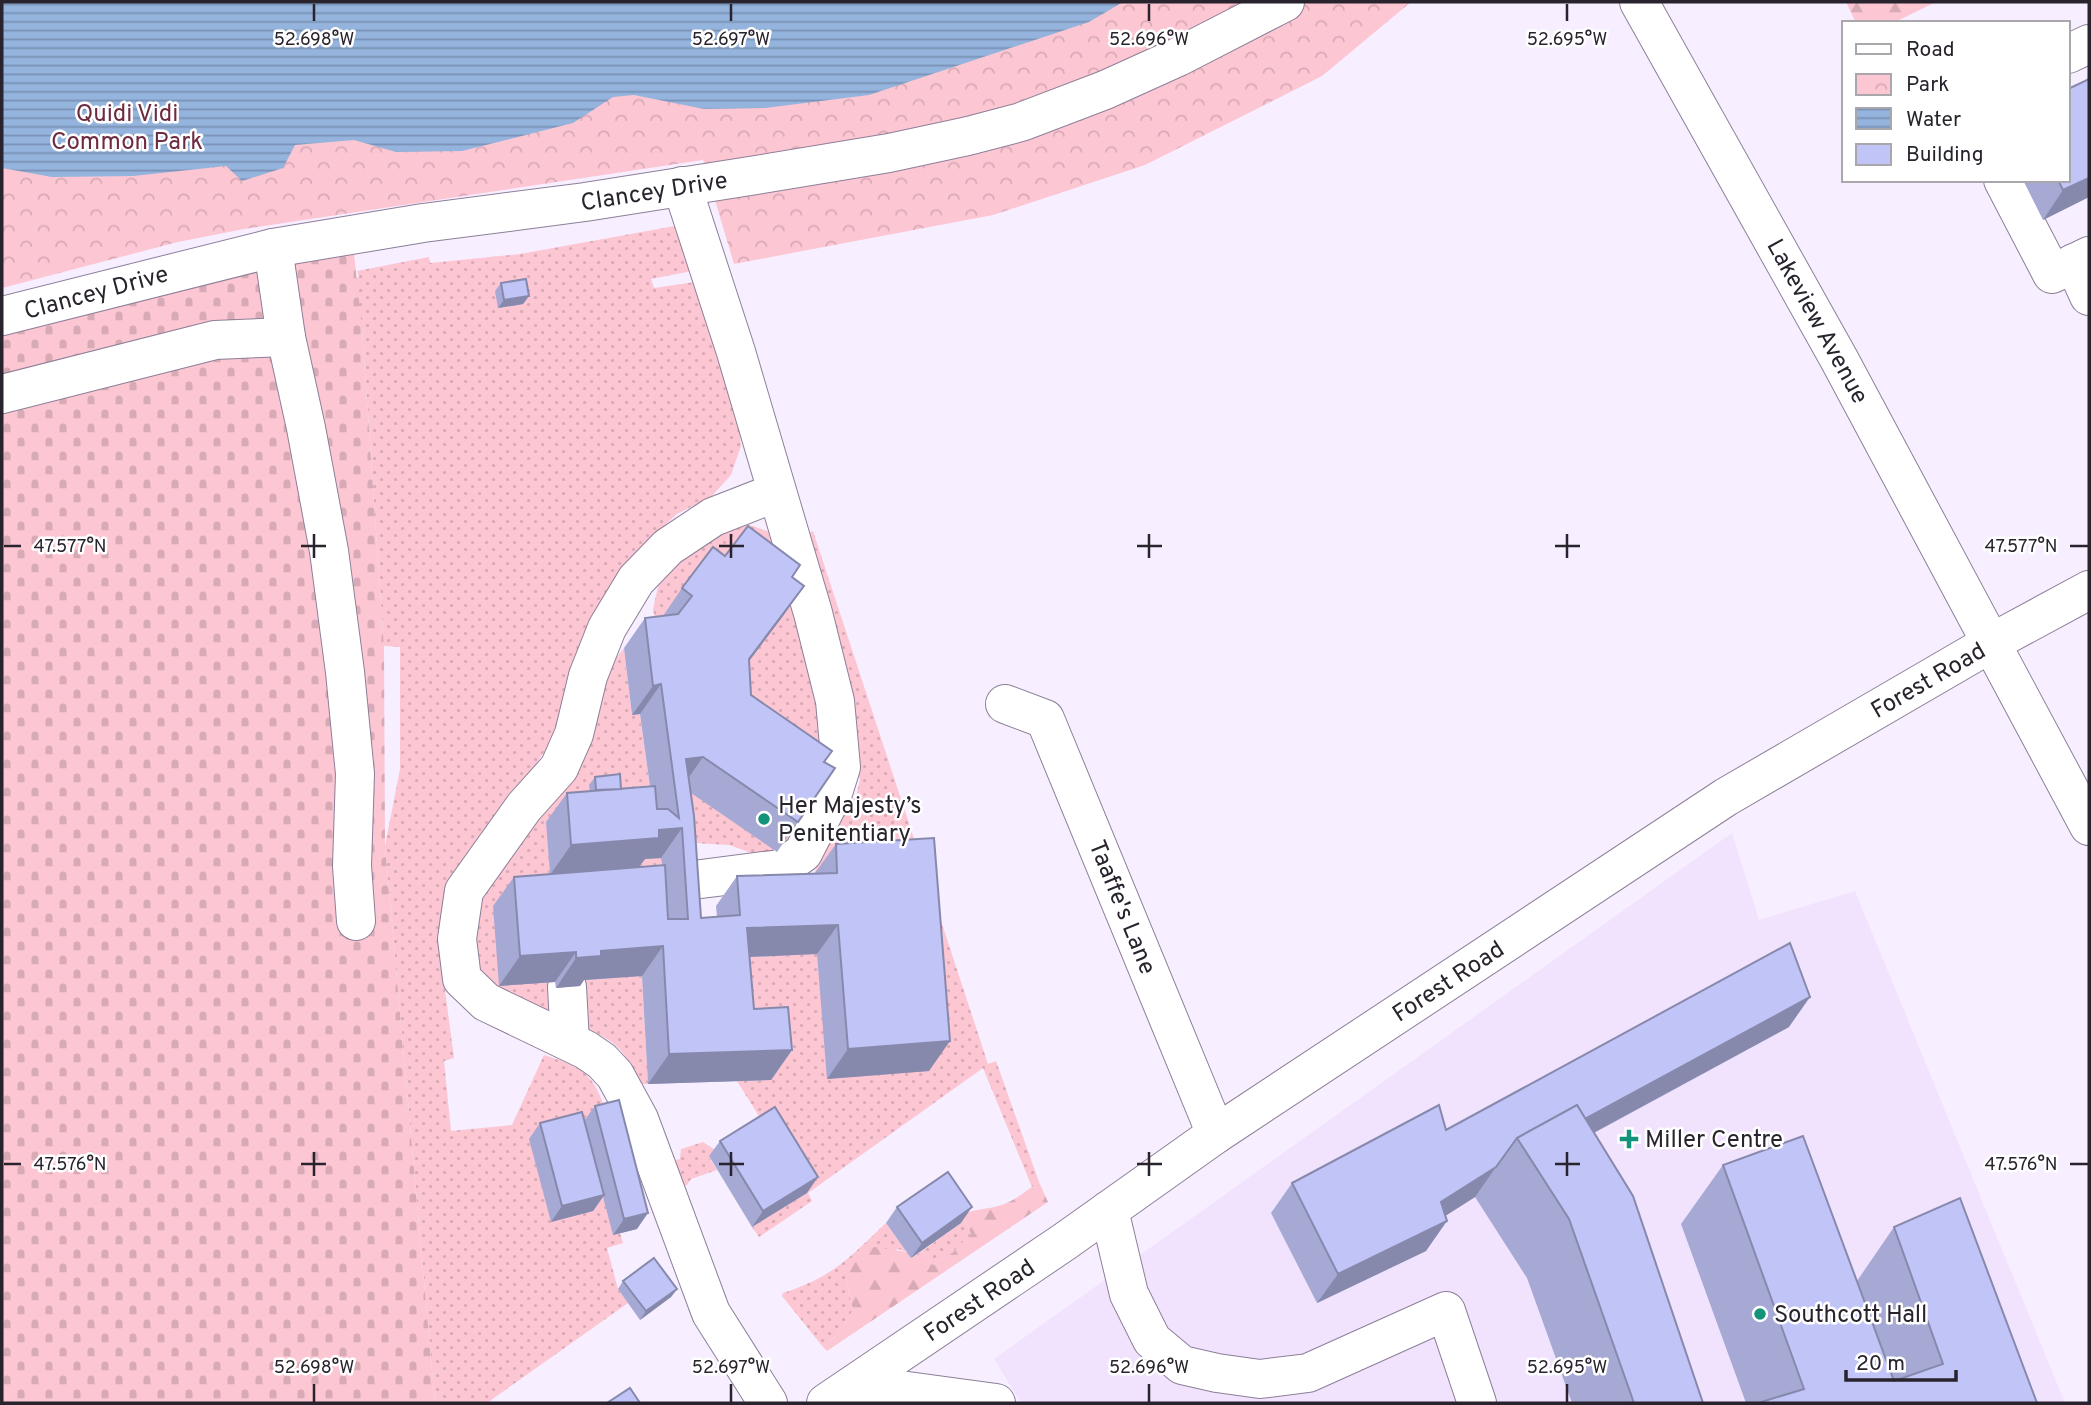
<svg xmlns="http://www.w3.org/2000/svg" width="2091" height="1405" font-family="Overpass,sans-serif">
  <defs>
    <pattern id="grass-dots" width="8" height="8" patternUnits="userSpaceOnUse" patternTransform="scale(1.75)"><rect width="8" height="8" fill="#fcc6d3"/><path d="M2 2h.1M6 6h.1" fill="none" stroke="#d8aab5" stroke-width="1.8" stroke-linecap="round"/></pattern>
    <pattern id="forest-firs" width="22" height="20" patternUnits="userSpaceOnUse" patternTransform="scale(1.75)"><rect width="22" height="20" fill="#fcc6d3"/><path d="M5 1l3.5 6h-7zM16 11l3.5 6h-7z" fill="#d8aab5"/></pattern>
    <pattern id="cemetery-stones" width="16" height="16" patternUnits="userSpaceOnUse" patternTransform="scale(1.75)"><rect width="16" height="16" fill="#fcc6d3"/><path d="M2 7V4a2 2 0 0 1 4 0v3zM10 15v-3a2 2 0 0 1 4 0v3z" fill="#d8aab5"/></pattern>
    <pattern id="park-crowns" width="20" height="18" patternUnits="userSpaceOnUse" patternTransform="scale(1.75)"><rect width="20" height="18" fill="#fcc6d3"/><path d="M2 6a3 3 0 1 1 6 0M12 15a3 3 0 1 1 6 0" fill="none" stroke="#d8aab5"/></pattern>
    <pattern id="water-rules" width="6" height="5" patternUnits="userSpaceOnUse" patternTransform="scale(1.75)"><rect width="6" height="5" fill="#94b3dd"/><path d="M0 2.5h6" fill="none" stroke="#7991b4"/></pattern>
  </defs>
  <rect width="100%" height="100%" fill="#f7eeff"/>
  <!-- built -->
  <polygon fill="#f1e3fe" points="1732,833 1759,920 1855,891 2065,1403 1021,1403 994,1359"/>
  <!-- grass -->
  <g fill="url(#grass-dots)">
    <path d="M686,224L697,270L651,279L654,288L695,282L738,414L741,446L731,475L711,497L677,514L642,546L612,583L556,735L509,803L444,983L454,1058L444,1061L451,1131L512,1125L544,1055C587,1068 593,1075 608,1116L584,1122L613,1234L620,1233L623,1243L607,1248L618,1289L628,1303L487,1403H435L385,846L400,769V647L384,646L362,329L331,284L359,277L357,271L429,257L430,263L520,254Z"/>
    <polygon points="750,525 770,532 832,752 784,850 760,856 729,845 694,843 653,609 660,578 719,529"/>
    <polygon points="813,531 988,1064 996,1061 1039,1182 1032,1187 983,1068 808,1193 812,1201 759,1237 752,1227 807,1193 737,1081 771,1080 726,958 817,954 815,874 818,857 843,806 856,797 860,779 851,765 808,533"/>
    <polygon points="624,648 632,715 640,714 658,848 547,822 550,874 638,859 661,858 667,948 555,982 559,1016 499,990 481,972 472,943 477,892 609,667"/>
    <path d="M642,976L648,1084H641C622,1050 622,1044 585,1028L580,980Z"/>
    <polygon points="703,1142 717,1151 709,1157 717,1170 691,1179 687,1185 677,1188 671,1161 680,1159 681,1149"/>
    <polygon points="963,1215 971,1234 952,1253 933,1265 922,1251 961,1223"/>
    <path d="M886,1223L907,1252L898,1249L846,1278L853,1310L838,1334L823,1347L782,1296L783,1293C833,1277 850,1257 886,1223Z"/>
  </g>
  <!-- forest -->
  <g fill="url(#forest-firs)">
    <polygon points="1846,2 1936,2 1893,23 1856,23"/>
    <path d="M1039,1182L1048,1202L827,1351L823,1347L838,1334L853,1310L846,1278L854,1255L874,1247L907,1252L911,1258L922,1251L933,1265L952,1253L971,1234L963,1215C974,1208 986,1210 998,1206C1013,1202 1026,1191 1039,1182Z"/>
  </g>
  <!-- cemetery -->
  <polygon fill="url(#cemetery-stones)" points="352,234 362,329 384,646 385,846 435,1403 2,1403 2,316"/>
  <!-- park -->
  <polygon fill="url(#park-crowns)" points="2,2 1411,2 1322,76 1145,165 993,215 734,264 703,160 244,229 178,242 2,288"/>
  <!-- water -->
  <polygon fill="url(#water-rules)" points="2,2 1123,2 1089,22 869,95 765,108 704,109 634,95 613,97 573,123 462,151 396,152 354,140 295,145 283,168 242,181 226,166 133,176 52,177 2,168"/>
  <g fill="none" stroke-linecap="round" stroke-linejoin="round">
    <defs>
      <g id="minor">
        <polyline points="1639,2 1839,359 2089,826"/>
        <polyline points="2068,54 2089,44"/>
        <polyline points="2003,180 2052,274 2089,256"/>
        <polyline points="682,186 736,352 813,613 835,701 841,767 832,796 803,853 780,869 701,879"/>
        <polyline points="273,248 286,337 306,428 329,551 345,672 355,774 352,866 356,921"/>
        <polyline points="2074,263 2089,296"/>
        <polyline points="2,316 273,248 423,223 585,202 750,176 889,153 968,136 1021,122 1105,90 1178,57 1285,2"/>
        <polyline points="2,394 215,340 286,337"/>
        <polyline points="1005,704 1045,719 1216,1134"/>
        <polyline points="567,987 570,1042"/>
        <polyline points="1109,1210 1129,1294 1152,1340 1182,1365 1217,1373 1260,1379 1308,1373 1446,1311 1477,1403"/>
        <polyline points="856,1384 996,1403"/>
        <polyline points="768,1403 711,1313 639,1119 615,1075 602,1061 586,1050 486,1002 462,979 457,939 464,891 524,807 559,768 574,734 588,676 607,628 636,580 668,547 713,517 777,492"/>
        <polyline points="826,1403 1064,1242 1216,1134 1726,797 1991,643 2089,590"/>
      </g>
    </defs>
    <!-- minor casing -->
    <use href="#minor" stroke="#8d7f98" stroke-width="40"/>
    <!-- minor -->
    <use href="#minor" stroke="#fff" stroke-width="38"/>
  </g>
  <!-- wall -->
  <g fill="#a6a9d4" fill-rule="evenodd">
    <polygon points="2089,79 2089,197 2043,220 2023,180 2068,180"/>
    <polygon points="501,283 529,296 523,304 498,308 495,291"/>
    <path d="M725,556L792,577L804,586L749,661L751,695L824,762L835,768L777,852L691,793L701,918L717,917L716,906L737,876L815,873L836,844L929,1071L827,1079L817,954L749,957L754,1009L792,1050L771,1080L648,1084L642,976L584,980L580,986L567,987L556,988L555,982L499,986L493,906L514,877L550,874L546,822L567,793L590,791L589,785L595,777L621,789L650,787L640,714L632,715L624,648L645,618L663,616L682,588ZM661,858L662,865L639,867L645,859Z"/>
    <polygon points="1789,1027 1594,1133 1703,1403 1572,1403 1527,1278 1475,1197 1445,1216 1426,1251 1317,1303 1271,1213 1292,1183 1446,1130"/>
    <polygon points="595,1106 637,1229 613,1235 603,1197 593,1211 551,1222 529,1139 540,1123 584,1121"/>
    <polygon points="720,1141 807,1193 752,1227 709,1156"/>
    <polygon points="1723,1165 1857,1281 1894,1227 2037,1403 1746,1403 1681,1224"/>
    <polygon points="897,1207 961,1223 911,1258 886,1223"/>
    <polygon points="623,1281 677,1289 671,1297 640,1320 618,1289"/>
  </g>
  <!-- shaded-wall -->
  <g fill="#8789ac">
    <polygon points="2089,178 2089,197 2043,220 2063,190"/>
    <polygon points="529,296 523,304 498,308 504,300"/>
    <polygon points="804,586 783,616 728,689 749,659"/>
    <polygon points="661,684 640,714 632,715 653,686"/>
    <polygon points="703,757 682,787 686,759"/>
    <polygon points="682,828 661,858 645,859 638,868 550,875 571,845 659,830"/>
    <polygon points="838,925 817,954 726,958 747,928"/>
    <polygon points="663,946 642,976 584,980 580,986 556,988 576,958 601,951"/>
    <polygon points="576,952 555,982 499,986 520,956"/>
    <polygon points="1810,997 1789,1027 1534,1165 1526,1152"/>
    <polygon points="950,1041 929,1071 827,1079 848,1049"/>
    <polygon points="792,1050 771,1080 648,1084 669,1054"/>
    <polygon points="1496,1167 1475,1197 1420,1232 1441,1202"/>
    <polygon points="818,1177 807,1193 752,1227 763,1211"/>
    <polygon points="604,1195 593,1211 551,1222 562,1206"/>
    <polygon points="972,1207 961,1223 911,1258 922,1243"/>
    <polygon points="648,1213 637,1229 613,1235 624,1219"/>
    <polygon points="1447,1221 1426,1251 1317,1303 1338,1274"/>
    <polygon points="677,1289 671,1297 640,1320 646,1311"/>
  </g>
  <!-- building -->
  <g fill="#c1c4f6" stroke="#8789ac" stroke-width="2">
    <polygon points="2089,79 2089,178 2063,190 2058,180 2068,180 2068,89"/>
    <polygon points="526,279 529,296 504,300 501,283"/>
    <polygon points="748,526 800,565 792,577 804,586 749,659 751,695 832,751 824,762 835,768 798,822 703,757 686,759 694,816 701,918 740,915 737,876 837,873 836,844 934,838 950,1041 848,1049 838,925 747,928 754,1009 788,1007 792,1050 669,1054 663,946 601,951 601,956 588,957 576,958 576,952 520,956 514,877 665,865 668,919 688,919 682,828 659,830 659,838 571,845 567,793 655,786 657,809 668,809 679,818 661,684 653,686 645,618 678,614 692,596 682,588 713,547 725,556"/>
    <polygon points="620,774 621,789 596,790 595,777"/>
    <polygon points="1790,943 1810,997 1585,1119 1577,1105 1517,1138 1496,1167 1441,1202 1447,1221 1338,1274 1292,1183 1439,1105 1446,1130"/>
    <polygon points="619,1100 648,1213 624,1219 595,1106"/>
    <polygon points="1577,1105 1633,1196 1703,1403 1634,1403 1569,1219 1517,1138"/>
    <polygon points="775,1107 818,1177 763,1211 720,1141"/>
    <polygon points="582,1112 604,1195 562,1206 540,1123"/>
    <polygon points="1803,1136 1894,1381 1943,1364 1894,1227 1960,1198 2037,1403 1758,1403 1804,1389 1723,1165"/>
    <polygon points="948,1172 972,1207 922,1243 897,1207"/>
    <polygon points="654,1258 677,1289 646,1311 623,1281"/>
    <polygon points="630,1388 640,1403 607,1403"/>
  </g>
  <!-- ticks -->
  <path fill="none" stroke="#28232d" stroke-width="2.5" d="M314,4V21M731,4V21M1149,4V21M1567,4V21M314,534V558M731,534V558M1149,534V558M1567,534V558M4,546H21M301,546H326M719,546H744M1137,546H1162M1555,546H1580M2070,546H2088M314,1152V1176M731,1152V1176M1149,1152V1176M1567,1152V1176M4,1164H21M301,1164H326M719,1164H744M1137,1164H1162M1555,1164H1580M2070,1164H2088M314,1384V1402M731,1384V1402M1149,1384V1402M1567,1384V1402"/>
  <!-- markers -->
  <g fill="#13937b" stroke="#fff" stroke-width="2.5">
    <circle cx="764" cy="819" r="7"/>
    <path d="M1625.5 1128.5h7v7h7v7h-7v7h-7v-7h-7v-7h7z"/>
    <circle cx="1760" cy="1314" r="7"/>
  </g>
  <g text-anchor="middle" stroke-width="5" stroke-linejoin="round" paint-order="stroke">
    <!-- park labels -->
    <g font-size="24" fill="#6e2a40" stroke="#fff">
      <text x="127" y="121">Quidi Vidi<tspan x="127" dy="28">Common Park</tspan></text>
    </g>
    <!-- street labels -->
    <g font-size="24" fill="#28232d" stroke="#fff">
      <text transform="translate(654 191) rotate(-9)" y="8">Clancey Drive</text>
      <text transform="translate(96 292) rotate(-15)" y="8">Clancey Drive</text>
      <text transform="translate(1818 321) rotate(61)" y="8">Lakeview Avenue</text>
      <text transform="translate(1928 680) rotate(-30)" y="8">Forest Road</text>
      <text transform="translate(1123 907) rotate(68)" y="8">Taaffe's Lane</text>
      <text transform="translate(1448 981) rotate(-33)" y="8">Forest Road</text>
      <text transform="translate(979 1300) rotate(-34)" y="8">Forest Road</text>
    </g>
    <!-- poi labels -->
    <g font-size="24" fill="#28232d" stroke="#fff" text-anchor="start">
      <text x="778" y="813">Her Majesty’s<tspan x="778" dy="28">Penitentiary</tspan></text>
      <text x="1645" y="1147">Miller Centre</text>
      <text x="1774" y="1322">Southcott Hall</text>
    </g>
  </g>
  <g font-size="18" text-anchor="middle" fill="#28232d" stroke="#fff" stroke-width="5" stroke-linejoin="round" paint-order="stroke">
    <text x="314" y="45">52.698°W</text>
    <text x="731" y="45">52.697°W</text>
    <text x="1149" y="45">52.696°W</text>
    <text x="1567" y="45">52.695°W</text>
    <text x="70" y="552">47.577°N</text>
    <text x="2021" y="552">47.577°N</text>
    <text x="70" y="1170">47.576°N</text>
    <text x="2021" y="1170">47.576°N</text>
    <text x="314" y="1373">52.698°W</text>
    <text x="731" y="1373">52.697°W</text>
    <text x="1149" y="1373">52.696°W</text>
    <text x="1567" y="1373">52.695°W</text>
  </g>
  <!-- border -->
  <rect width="2091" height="1405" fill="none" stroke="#28232d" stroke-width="7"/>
  <!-- legend -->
  <rect x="1842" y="21" width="228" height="161" fill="#ffffff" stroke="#a9a7ab" stroke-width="2"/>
  <rect x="1856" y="44" width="35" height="10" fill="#ffffff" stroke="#a9a7ab" stroke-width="2"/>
  <text x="1906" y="56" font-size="21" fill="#28232d">Road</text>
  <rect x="1856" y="74" width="35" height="21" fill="url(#park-crowns)" stroke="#a9a7ab" stroke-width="2"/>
  <text x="1906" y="91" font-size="21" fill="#28232d">Park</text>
  <rect x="1856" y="108" width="35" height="21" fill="url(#water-rules)" stroke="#a9a7ab" stroke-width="2"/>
  <text x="1906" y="126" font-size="21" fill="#28232d">Water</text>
  <rect x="1856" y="144" width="35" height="21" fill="#c1c4f6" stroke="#a9a7ab" stroke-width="2"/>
  <text x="1906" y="161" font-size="21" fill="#28232d">Building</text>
  <!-- scale -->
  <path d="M1846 1370v10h110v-10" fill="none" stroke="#28232d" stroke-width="3.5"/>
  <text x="1856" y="1370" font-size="21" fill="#28232d" stroke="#ffffff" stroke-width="5" paint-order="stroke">20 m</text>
</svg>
